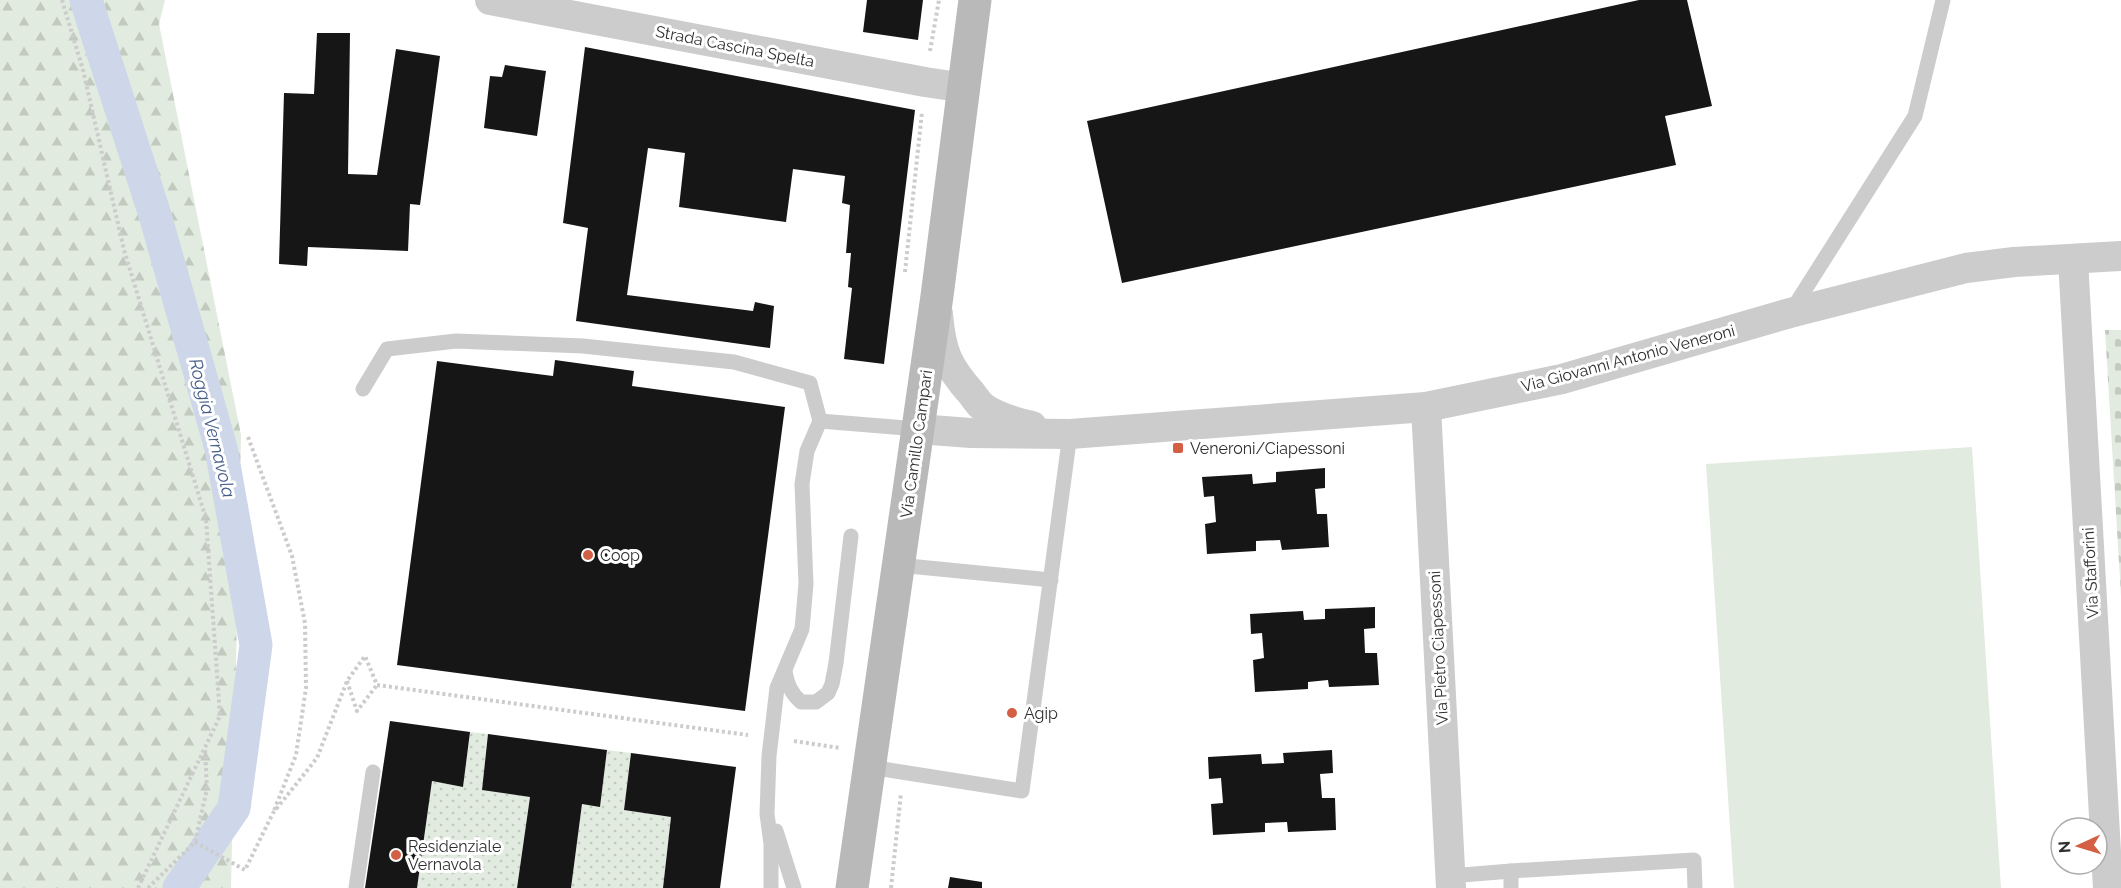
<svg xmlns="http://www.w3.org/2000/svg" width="2121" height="888" font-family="Raleway,sans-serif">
  <defs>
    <pattern id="forest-firs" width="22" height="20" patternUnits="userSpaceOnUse" patternTransform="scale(1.5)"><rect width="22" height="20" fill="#e2ebdf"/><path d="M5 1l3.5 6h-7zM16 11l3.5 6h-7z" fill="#c2cac0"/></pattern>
    <pattern id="cemetery-stones" width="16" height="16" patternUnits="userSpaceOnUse" patternTransform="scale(1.5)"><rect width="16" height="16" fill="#e2ebdf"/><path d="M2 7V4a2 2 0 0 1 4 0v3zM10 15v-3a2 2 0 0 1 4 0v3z" fill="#c2cac0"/></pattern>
    <pattern id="garden-dots" width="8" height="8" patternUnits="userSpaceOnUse" patternTransform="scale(1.5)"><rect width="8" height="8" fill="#e2ebdf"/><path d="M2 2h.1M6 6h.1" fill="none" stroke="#c2cac0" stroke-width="1.8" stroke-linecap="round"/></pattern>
  </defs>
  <rect width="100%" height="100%" fill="#fff"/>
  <!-- green -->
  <polygon fill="#e2ebdf" points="1972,447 2001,888 1734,888 1706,464"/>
  <!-- forest -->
  <polygon fill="url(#forest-firs)" points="0,0 165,0 159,24 241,435 231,888 0,888"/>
  <!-- cemetery -->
  <polygon fill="url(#cemetery-stones)" points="2105,330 2121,330 2121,596"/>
  <!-- garden -->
  <g fill="url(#garden-dots)">
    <polygon points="470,732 488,734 482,789 530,797 517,888 417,888 432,781 463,787"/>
    <polygon points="607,750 631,753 624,810 671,817 663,888 571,888 582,804 600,806"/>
  </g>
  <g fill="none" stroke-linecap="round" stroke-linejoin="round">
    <!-- canal -->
    <polyline stroke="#cdd7e9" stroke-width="33" points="86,0 155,215 221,448 256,645 234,808 179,888"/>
  </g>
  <!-- building -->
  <g fill="#161616">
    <polygon points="867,0 923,0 918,40 863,32"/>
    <polygon points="1639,0 1687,0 1712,106 1665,116 1676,165 1122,283 1087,121"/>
    <polygon points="317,33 350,33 348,174 377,175 396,49 440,56 420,205 410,204 408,251 308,247 307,266 279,264 284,93 314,94"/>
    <polygon points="585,47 915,110 884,364 844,359 852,288 848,287 851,253 846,253 850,205 842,203 845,176 793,169 786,222 679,207 685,153 648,148 627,295 753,311 755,302 774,306 770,348 576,321 588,228 563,223"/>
    <polygon points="505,65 546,71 537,136 484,128 490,76 502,77"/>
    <polygon points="555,360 634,371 632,386 785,407 745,711 397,665 437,361 553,376"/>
    <polygon points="1325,468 1325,488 1315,489 1317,514 1327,514 1329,547 1282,550 1280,540 1256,541 1256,551 1207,554 1205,524 1216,522 1214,496 1204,497 1202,477 1252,474 1253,484 1276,482 1276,472"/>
    <polygon points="1375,607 1375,628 1364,629 1365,653 1377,653 1379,685 1329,687 1328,680 1308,682 1308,689 1255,692 1253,660 1264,658 1262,633 1251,634 1250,614 1303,611 1304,620 1325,619 1325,609"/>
    <polygon points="390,721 470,732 463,787 432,781 417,888 365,888"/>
    <polygon points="488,734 607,750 600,807 582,804 571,888 517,888 530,797 482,790"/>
    <polygon points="1332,750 1333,773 1320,774 1322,798 1335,798 1336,830 1288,832 1287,822 1265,823 1265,832 1213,835 1211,804 1223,803 1221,778 1209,779 1208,757 1261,754 1262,764 1284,763 1283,753"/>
    <polygon points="631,753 736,767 720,888 663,888 671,817 624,810"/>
    <polygon points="950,877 982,882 982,888 948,888"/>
  </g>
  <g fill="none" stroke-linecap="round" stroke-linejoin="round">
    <!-- path -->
    <g stroke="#ccc" stroke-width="4" stroke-dasharray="3 3" stroke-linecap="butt">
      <polyline points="62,0 83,70 124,250 206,519 220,716 138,888"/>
      <polyline points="930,51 939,0"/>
      <polyline points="905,272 922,112"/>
      <polyline points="248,437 292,556 305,623 306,688 296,755 273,813"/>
      <polyline points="347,681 357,711 377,685"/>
      <polyline points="377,685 748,735"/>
      <polyline points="794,741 840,748"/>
      <polyline points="195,842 245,870 273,813 317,758 347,681 365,656 377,685"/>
      <polyline points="148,888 195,842 207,789 205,748"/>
      <polyline points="891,888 901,793"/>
    </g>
    <!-- lane -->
    <g stroke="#ccc" stroke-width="15">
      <polyline points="1792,310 1915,116 1943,0"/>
      <polyline points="363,389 387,349 456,341 583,346 734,362 810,383 820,421 807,451 802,484 806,584 802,629 777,688 769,756 767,814 771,844 771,888"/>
      <polyline points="820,421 918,429"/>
      <polyline points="898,565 1051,580"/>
      <path d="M785,671C787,684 791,693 801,702H816L828,693L832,684L836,663L851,536"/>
      <polyline points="870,767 1022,791 1070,434"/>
      <polyline points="776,831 794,888"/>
      <polyline points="1511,871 1694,860 1695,888"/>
      <polyline points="1450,876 1511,871 1511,888"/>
      <polyline points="356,888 373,772"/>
    </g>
    <!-- street -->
    <g stroke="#ccc" stroke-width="30">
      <polyline points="490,0 925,82 965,88"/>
      <polyline points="2073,259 2108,888"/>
      <path d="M938,314C941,351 947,366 972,394C975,398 979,404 984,408C995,416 1018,423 1032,426"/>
      <polyline points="1426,407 1451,888"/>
      <polyline points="918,429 971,433 1070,434 1426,407 1562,379 1790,313 1966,268 2014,262 2121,256"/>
    </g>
    <!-- secondary -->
    <polyline stroke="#b9b9b9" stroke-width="33" points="852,888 937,296 975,0"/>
  </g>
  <!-- markers -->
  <g fill="#d35f45" stroke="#fff" stroke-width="2">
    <rect x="1172" y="442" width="12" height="12" rx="3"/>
    <circle cx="588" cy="555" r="6"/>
    <circle cx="1012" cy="713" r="6"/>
    <circle cx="396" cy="855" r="6"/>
  </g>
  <g text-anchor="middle" stroke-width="6" stroke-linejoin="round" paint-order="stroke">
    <!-- street labels -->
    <g font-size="16" fill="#2f2f2f" stroke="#fff">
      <text transform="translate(735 46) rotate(11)" y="6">Strada Cascina Spelta</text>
      <text transform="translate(1628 358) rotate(-15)" y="6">Via Giovanni Antonio Veneroni</text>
      <text transform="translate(916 444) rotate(-82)" y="6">Via Camillo Campari</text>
      <text transform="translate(2090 573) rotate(-93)" y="6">Via Stafforini</text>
      <text transform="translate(1438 648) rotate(-93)" y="6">Via Pietro Ciapessoni</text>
    </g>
    <!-- poi labels -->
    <g font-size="16" fill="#2f2f2f" stroke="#fff" text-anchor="start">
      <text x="1190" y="454">Veneroni/Ciapessoni</text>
      <text x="600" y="561">Coop</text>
      <text x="1024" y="719">Agip</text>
      <text x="408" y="852">Residenziale<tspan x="408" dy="18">Vernavola</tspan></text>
    </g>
    <!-- water labels -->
    <g font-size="18" font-style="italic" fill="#455e89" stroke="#fff">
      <text transform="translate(212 428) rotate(76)" y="6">Roggia Vernavola</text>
    </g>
  </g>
  <!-- north arrow -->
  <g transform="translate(2079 846) rotate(266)"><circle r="28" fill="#ffffff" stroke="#acacac" stroke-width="1.5"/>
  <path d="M0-4.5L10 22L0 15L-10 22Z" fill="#d35f45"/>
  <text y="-9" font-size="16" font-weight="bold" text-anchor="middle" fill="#2f2f2f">N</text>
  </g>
</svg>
